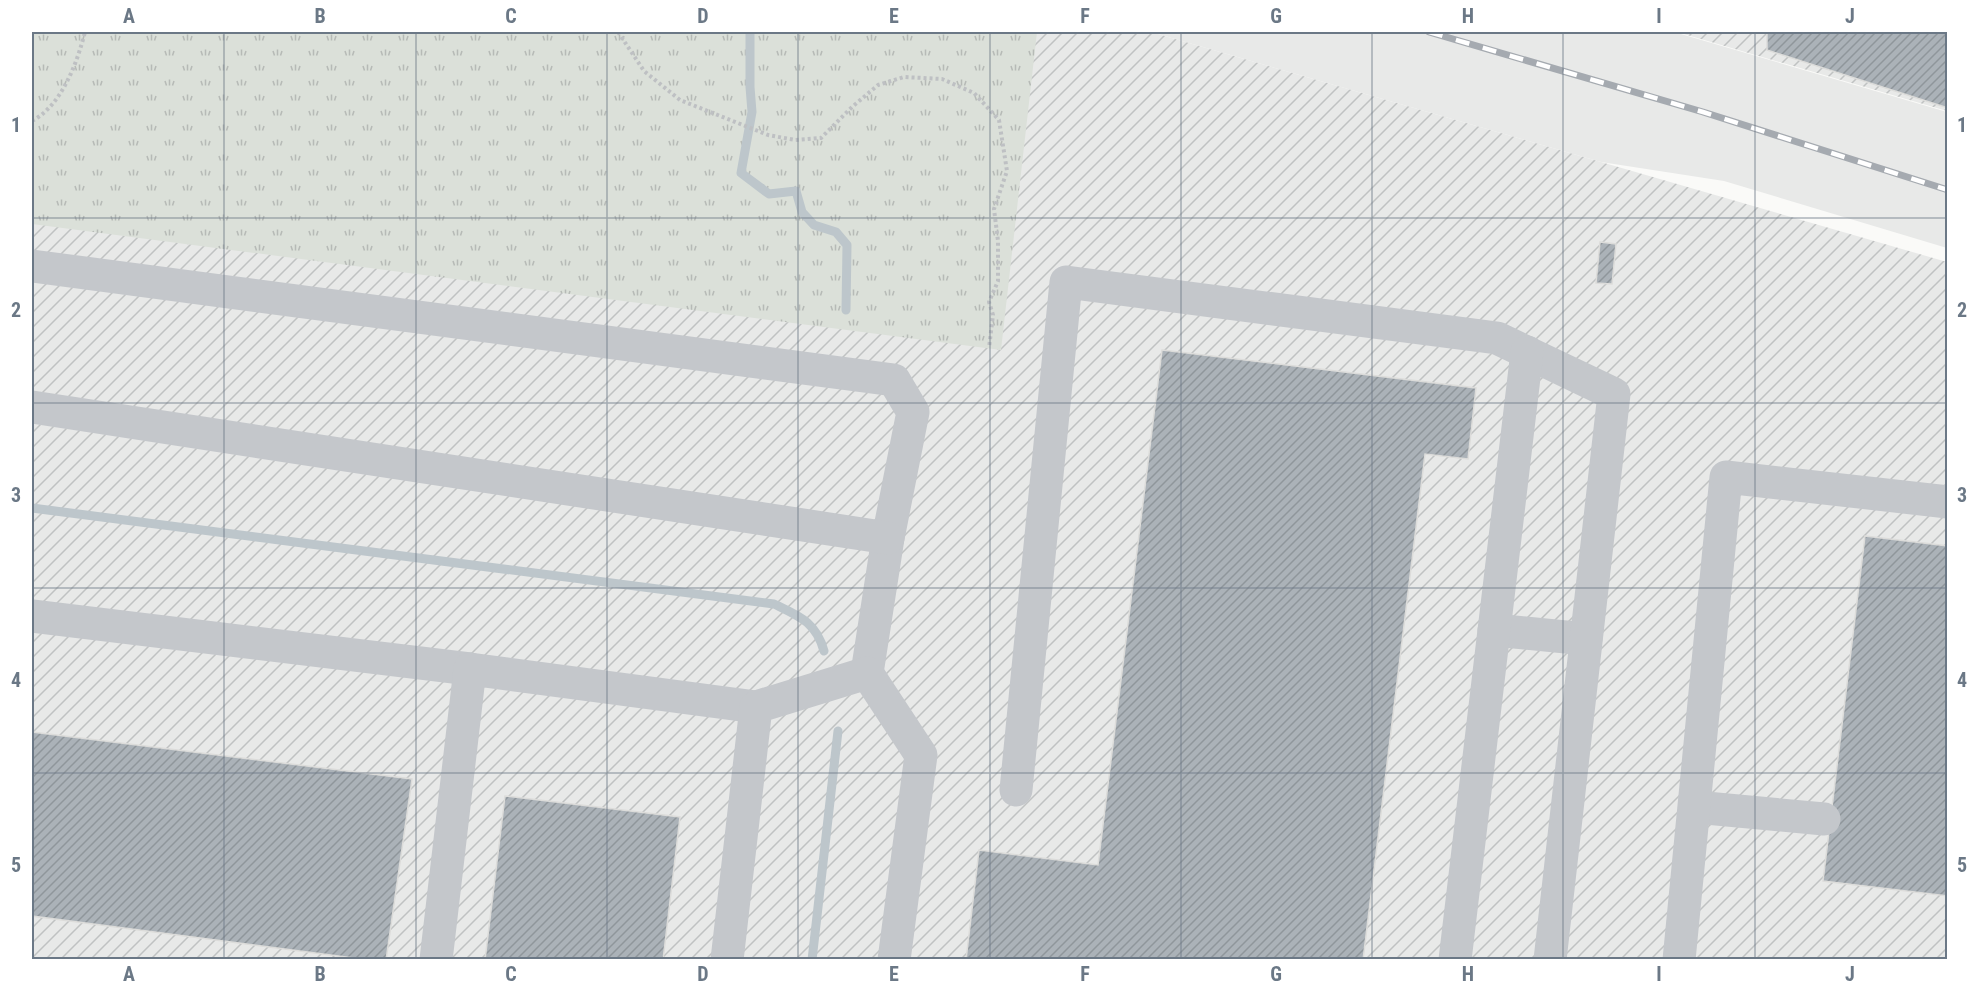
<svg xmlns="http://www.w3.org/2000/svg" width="1979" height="991" font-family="'Roboto Condensed',sans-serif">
  <defs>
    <pattern id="industrial-furrows" width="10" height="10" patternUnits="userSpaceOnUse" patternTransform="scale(1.5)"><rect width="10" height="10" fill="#e8e9e8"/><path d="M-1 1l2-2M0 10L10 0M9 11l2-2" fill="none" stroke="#c0c2c2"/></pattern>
    <pattern id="grass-tufts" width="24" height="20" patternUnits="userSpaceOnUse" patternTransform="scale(1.5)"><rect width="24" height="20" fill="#dbe0d9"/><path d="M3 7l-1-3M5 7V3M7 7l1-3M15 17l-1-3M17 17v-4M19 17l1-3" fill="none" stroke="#b6bab6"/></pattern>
    <pattern id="building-hatch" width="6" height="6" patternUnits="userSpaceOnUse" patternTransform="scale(1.5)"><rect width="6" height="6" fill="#abb2b8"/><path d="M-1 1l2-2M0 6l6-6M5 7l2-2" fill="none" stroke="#8f969b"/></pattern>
  </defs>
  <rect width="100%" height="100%" fill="#fafaf8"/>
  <!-- built -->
  <polygon fill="#e8e9e8" points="1151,32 1674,32 1947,112 1947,248 1724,181 1601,162"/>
  <!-- industrial -->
  <g fill="url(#industrial-furrows)">
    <polygon points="32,32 1151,32 1947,262 1947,959 32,959"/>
    <polygon points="1677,32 1947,32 1947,111"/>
  </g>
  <!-- grass -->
  <polygon fill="url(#grass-tufts)" points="32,32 1037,32 1001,350 32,224"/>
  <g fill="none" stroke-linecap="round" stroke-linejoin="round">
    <!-- stream -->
    <g stroke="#bdc6cb" stroke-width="9">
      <polyline points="750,32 750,87 752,112 741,173 769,194 796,191 802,212 814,225 836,232 847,245 846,310"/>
      <path d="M32,508L774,604C799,616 816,622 824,651"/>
      <polyline points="812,960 838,731"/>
    </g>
  </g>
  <!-- building -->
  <g fill="url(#building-hatch)" stroke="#dcdcda" stroke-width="1.5">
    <polygon points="1767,32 1948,32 1948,108 1767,50"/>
    <polygon points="1600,242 1616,244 1612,284 1596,283"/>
    <polygon points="1162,350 1476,388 1468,459 1425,454 1363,960 966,960 979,850 1098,865"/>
    <polygon points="1865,536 1948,546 1948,896 1823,881"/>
    <polygon points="32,732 412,779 386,960 369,960 32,916"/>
    <polygon points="505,796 680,817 663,960 485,960"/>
  </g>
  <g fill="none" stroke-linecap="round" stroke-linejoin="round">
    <!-- path -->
    <g stroke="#bec0c3" stroke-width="4" stroke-dasharray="3 3" stroke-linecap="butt">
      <polyline points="618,32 644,71 680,100 768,135 795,140 821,138 852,107 878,85 904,77 942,79 974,93 999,120 1007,171 994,209 998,241 998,281 989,302 993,315 989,348"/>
      <path d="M32,121C62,105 77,63 85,32"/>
    </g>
    <!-- minor -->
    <g stroke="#c4c7cb" stroke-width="33">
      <polyline points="32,266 894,380 913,412 888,538 867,673"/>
      <polyline points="32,407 888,538"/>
      <polyline points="32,616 470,669"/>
      <polyline points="1494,630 1586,639"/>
      <polyline points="1016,790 1066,282 1497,338 1614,394 1550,960"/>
      <polyline points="1695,807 1824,819"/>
      <polyline points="436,960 470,669 756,707"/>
      <polyline points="727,960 756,707 867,673 921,755 894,960"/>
      <polyline points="1455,960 1527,352"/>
      <polyline points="1679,960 1726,477 1948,502"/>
    </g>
    <defs>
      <polyline id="rail" points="1429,32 1703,112 1948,190"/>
    </defs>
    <!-- rail casing -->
    <use href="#rail" stroke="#a5aab0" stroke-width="7"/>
    <!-- rail -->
    <use href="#rail" stroke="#fff" stroke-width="4.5" stroke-dasharray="14" stroke-linecap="butt"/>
  </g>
  <!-- grid -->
  <path fill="none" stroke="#6b7886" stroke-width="1.5" stroke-opacity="0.55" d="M224,32V960M416,32V960M607,32V960M798,32V960M990,32V960M1181,32V960M1372,32V960M1563,32V960M1755,32V960M32,218H1948M32,403H1948M32,588H1948M32,773H1948"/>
  <!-- border -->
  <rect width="1979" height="991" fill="none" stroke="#ffffff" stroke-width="66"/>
  <rect x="33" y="33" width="1913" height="925" fill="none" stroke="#6b7886" stroke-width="2"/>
  <g font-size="20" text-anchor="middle" font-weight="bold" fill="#6b7886">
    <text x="129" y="23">A</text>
    <text x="320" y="23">B</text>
    <text x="511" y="23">C</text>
    <text x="703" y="23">D</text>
    <text x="894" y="23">E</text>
    <text x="1085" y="23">F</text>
    <text x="1276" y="23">G</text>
    <text x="1468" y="23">H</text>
    <text x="1659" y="23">I</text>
    <text x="1850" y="23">J</text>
    <text x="16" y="132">1</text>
    <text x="1962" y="132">1</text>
    <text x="16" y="317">2</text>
    <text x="1962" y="317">2</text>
    <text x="16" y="502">3</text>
    <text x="1962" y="502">3</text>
    <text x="16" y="687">4</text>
    <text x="1962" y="687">4</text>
    <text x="16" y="872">5</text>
    <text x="1962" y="872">5</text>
    <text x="129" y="981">A</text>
    <text x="320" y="981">B</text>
    <text x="511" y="981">C</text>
    <text x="703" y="981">D</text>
    <text x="894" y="981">E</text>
    <text x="1085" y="981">F</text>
    <text x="1276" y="981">G</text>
    <text x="1468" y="981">H</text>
    <text x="1659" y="981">I</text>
    <text x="1850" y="981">J</text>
  </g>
</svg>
